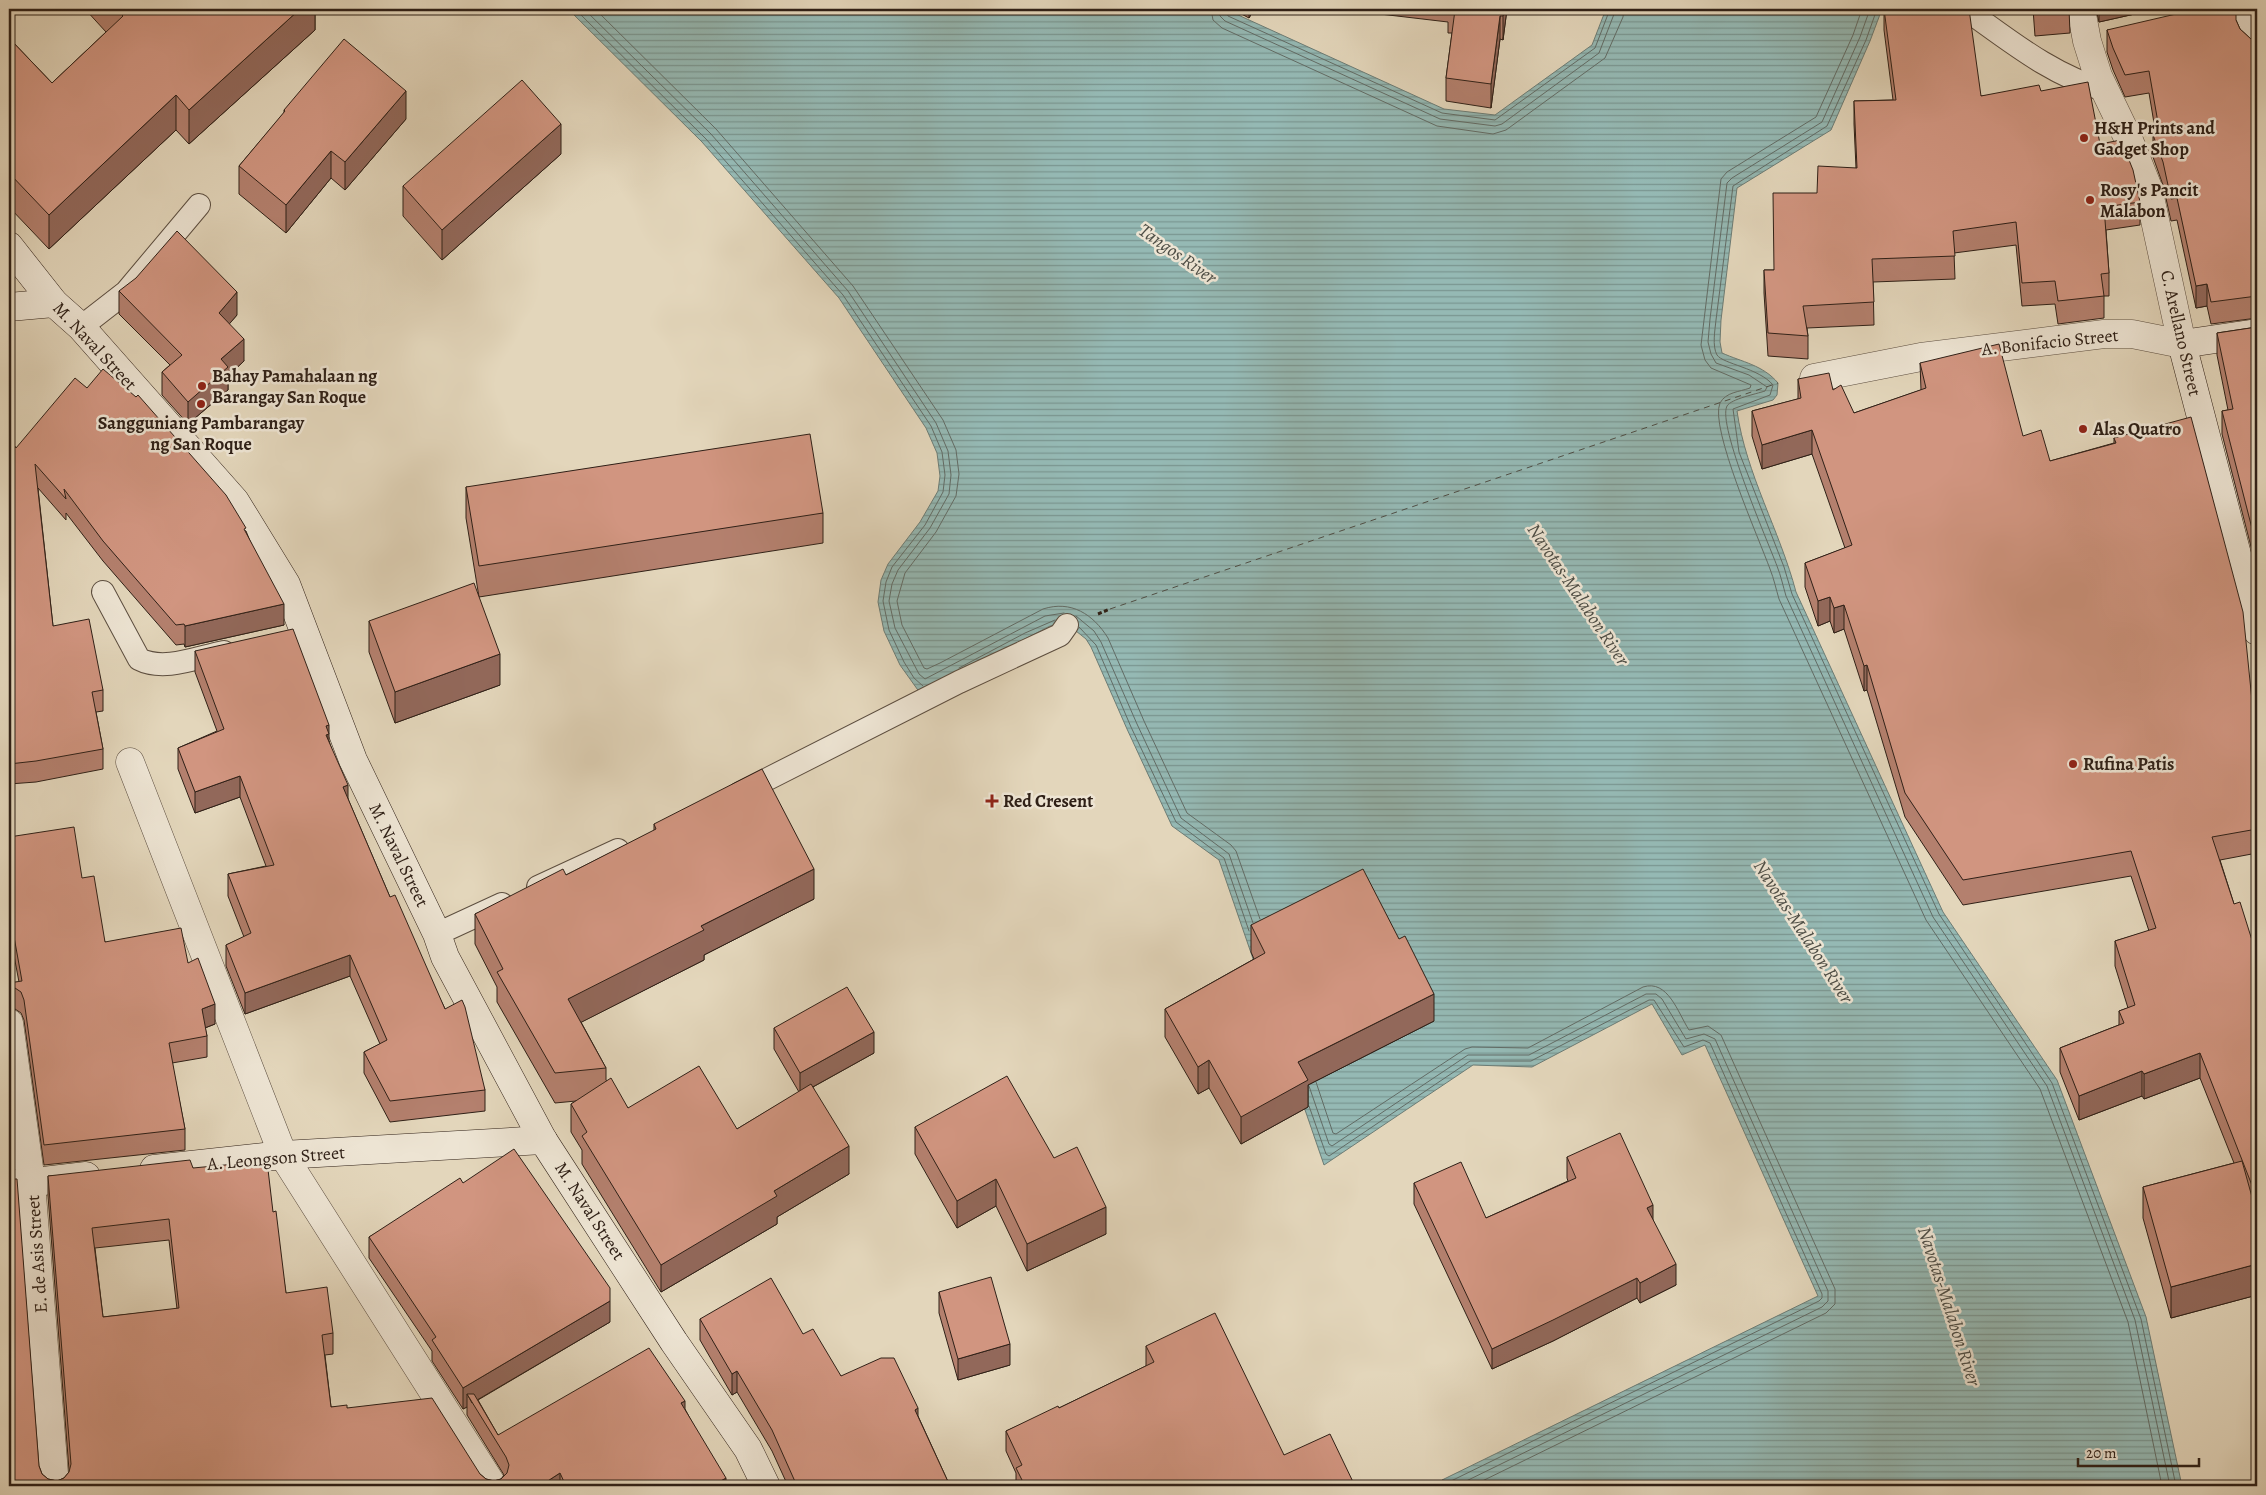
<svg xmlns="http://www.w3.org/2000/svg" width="2266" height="1495" font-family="Alegreya,serif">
  <defs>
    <pattern id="water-rules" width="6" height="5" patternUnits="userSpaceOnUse" patternTransform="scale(1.25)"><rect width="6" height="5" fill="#95b9b4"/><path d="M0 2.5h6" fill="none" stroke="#7a9691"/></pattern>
  </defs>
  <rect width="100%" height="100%" fill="#e3d6bb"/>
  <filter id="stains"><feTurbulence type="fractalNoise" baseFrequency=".004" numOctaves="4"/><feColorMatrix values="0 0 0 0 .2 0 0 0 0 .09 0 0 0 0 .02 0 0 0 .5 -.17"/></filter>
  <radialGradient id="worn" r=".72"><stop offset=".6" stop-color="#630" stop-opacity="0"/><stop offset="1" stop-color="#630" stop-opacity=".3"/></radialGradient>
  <!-- water -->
  <path fill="url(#water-rules)" stroke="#6c7c75" d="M568,9H1225L1444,109L1495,115L1592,45L1606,9H1882L1870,41L1831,130L1737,188L1721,320L1720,342L1722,353C1742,362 1763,365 1778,383L1777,395L1773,400L1737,411C1746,474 1780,531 1796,592L1943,912L2057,1080L2146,1317L2182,1486H1445L1442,1480L1818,1296L1705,1045L1682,1055L1652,1004L1532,1067L1473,1065L1324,1165L1219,860L1172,826L1127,729L1091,647L1086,639L1071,627L1059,624L1050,626L920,693L900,665L884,631L878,602L881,580L888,564L920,522L938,491L940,476L937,453L926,428L839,298L702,142Z"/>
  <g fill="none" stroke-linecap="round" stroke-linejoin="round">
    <!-- shore -->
    <g stroke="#626c66" stroke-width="1">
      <polyline points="575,9 706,139 843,295 931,426 942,452 945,475 943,492 925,525 892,567 886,582 883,601 889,630 904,662 914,678 923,686"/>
      <polyline points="584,9 711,134 848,291 936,423 948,451 951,475 949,494 930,528 898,570 892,584 889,601 895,628 919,674 925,679 1045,616 1064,613"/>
      <path d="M595,9L716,129L853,286L943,420L956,450L959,474L956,496L936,532L905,573L897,601L902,625L924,668L927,669L940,663L1043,609C1071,600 1093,614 1108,638L1144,721L1187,813L1231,845L1236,851L1260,919"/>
      <polyline points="1211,9 1213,20 1222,28 1437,126 1493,134 1506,130 1605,58 1623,17 1624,9"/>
      <polyline points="1218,9 1220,16 1225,21 1440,119 1495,126 1502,124 1599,53 1616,9"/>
      <polyline points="1225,9 1228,16 1442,113 1495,120 1595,48 1610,9"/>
      <path d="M1862,9L1853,35L1816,117L1727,172L1721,179L1701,345L1705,360L1711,368L1751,385L1750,388C1739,392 1726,392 1720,403C1709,427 1760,541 1770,569C1774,579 1776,589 1779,599L1926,920L2040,1089L2128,1322L2162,1486"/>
      <path d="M1870,9L1860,37L1822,122L1732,178L1727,183L1710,319L1708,342L1711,354L1716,363L1749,375L1767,387L1765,391C1756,394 1731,399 1727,406C1717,425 1768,542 1777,566C1781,576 1783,586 1786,596L1933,917L2047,1086L2135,1320L2170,1486"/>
      <path d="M1877,9L1866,40L1827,126L1733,186L1716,320C1715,330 1712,346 1717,355C1723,364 1759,368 1773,385L1770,395L1733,409L1739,452L1784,567L1792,594L1939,914L2052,1083L2141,1319L2176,1486"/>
      <polyline points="1076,616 1094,631 1101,642 1137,724 1181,818 1229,854 1253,923"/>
      <polyline points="1079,627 1096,645 1131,727 1176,822 1224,858 1249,931"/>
      <polyline points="959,668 1025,633 1055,620"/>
      <path d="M1316,1082L1333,1133L1336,1134L1465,1049L1472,1047L1528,1048L1643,987C1668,979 1678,1013 1689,1030L1708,1026L1721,1035L1835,1289V1304L1826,1313L1472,1486"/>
      <polyline points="1309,1086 1329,1144 1332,1146 1468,1055 1529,1055 1646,994 1656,994 1662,999 1686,1039 1704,1034 1715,1039 1828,1291 1828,1301 1822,1307 1456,1486"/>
      <polyline points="1309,1106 1326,1154 1329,1156 1470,1061 1531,1061 1649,1000 1654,1000 1684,1047 1703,1040 1710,1043 1822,1294 1822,1298 1819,1301 1451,1481 1449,1486"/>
    </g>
    <!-- ferry -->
    <polyline stroke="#4e4e46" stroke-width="1" stroke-dasharray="6 5" stroke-linecap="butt" points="1110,609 1778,383"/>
    <defs>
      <g id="lane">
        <path d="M1965,9C2009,40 2051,75 2104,90"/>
        <polyline points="81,327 126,292 199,205"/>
        <path d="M103,592L139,659C164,672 198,657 224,652"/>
        <polyline points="740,793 959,682 1060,635 1067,625"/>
        <polyline points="538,887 618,850"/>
        <polyline points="437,934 502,904"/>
      </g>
      <g id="street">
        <polyline points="2199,16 2248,11 2251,13 2252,41 2257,47"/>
        <polyline points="1814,378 1921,357 2104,334 2132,334 2182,344 2148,188 2128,138 2098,76 2087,41 2081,9"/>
        <polyline points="130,762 283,1155 493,1486"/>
        <polyline points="9,1023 31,1182 55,1486"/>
      </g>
      <g id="secondary">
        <polyline points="9,246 54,303 81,327 235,501 286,584 353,760 437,934 445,957 543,1140 674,1342 748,1449 766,1486"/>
        <polyline points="9,307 54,303"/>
        <polyline points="2257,333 2182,344 2257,631"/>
        <polyline points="154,1169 283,1155 543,1140"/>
        <polyline points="9,1185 86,1176"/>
      </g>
    </defs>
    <!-- lane casing -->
    <use href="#lane" stroke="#5c4e40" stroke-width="24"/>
    <!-- street casing -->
    <use href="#street" stroke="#5c4e40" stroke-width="29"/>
    <!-- secondary casing -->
    <use href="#secondary" stroke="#2f2017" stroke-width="29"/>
    <!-- path -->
    <polyline stroke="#2f2017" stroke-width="3" stroke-dasharray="4 2.5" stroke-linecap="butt" points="1098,614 1110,609"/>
    <!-- lane -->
    <use href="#lane" stroke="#ede4d3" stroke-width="22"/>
    <!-- street -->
    <use href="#street" stroke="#ede4d3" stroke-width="28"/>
    <!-- secondary -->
    <use href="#secondary" stroke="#ede4d3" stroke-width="28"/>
  </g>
  <!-- wall -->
  <g fill="#b4806e" stroke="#2f2017" fill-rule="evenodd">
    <polygon points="85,9 315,9 315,30 189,144 176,130 49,249 9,207 9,38 52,83 106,32"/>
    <polygon points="1232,9 1254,9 1249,18"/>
    <polygon points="1363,9 1507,9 1503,40 1500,39 1491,108 1446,101 1446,78 1452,33 1448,33 1448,22 1363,12"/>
    <polygon points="1884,9 1981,96 2041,91 2100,144 2140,202 2140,225 2106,230 2109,273 2109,296 2104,296 2104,318 2058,324 2055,304 2022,306 2016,245 1954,253 1955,279 1873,282 1874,325 1807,328 1808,336 1808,359 1768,356 1764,293 1764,270 1774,270 1817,193 1856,168 1854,124 1854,101 1893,100 1884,30"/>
    <polygon points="2033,9 2069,9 2070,33 2035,36"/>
    <polygon points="2096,9 2157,9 2099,22"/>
    <polygon points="2236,20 2240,29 2251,39 2257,40 2257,318 2211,324 2207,306 2196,308 2177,220 2171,221 2163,185 2153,157 2153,135 2156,135 2149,93 2125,97 2113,70 2107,52 2107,30"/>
    <polygon points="284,110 406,119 345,190 331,178 286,233 239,194 239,166 284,113"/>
    <polygon points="561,154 442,260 403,216 403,186"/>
    <polygon points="119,291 237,315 229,324 244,361 228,376 228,390 188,424 162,395 162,372 170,365 119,314"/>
    <polygon points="2257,327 2257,570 2222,434 2222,411 2228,410 2217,355 2217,333"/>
    <polygon points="1920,363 2023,436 2050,461 2114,443 2114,438 2257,750 2257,853 2220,860 2234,904 2257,956 2257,1295 2171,1318 2143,1218 2143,1187 2234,1163 2200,1078 2144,1099 2142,1096 2079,1120 2060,1072 2060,1048 2119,1025 2119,1011 2128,1008 2115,966 2115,941 2149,931 2131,876 1963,905 1905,817 1867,690 1864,691 1844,629 1834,633 1830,621 1818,626 1805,587 1805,563 1845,548 1812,454 1762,469 1752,436 1752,411 1798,399 1798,379 1833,390 1854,413 1921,390"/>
    <polygon points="9,438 16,448 246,531 284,625 185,647 184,644 176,645 103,561 66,513 66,520 38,488 53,626 103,690 103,711 96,712 103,749 103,769 36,782 9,784"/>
    <polygon points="466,487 823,513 823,543 479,597 466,518"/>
    <polygon points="369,621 500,685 395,723 369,652"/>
    <polygon points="195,651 329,741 348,799 390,897 485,1090 485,1111 390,1122 364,1073 364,1052 380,1044 350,976 245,1014 226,966 226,945 244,937 228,896 228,874 266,866 240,797 195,813 178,769 178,748 217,731 195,672"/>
    <polygon points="654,824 814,899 704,955 704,960 581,1022 606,1068 606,1080 628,1108 737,1129 799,1092 774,1049 774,1028 874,1053 813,1087 849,1174 777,1217 777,1224 661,1292 582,1164 582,1150 571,1132 571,1104 576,1101 555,1103 497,1002 497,987 475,944 475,914 566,875 654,831"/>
    <polygon points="9,837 82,878 105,942 188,963 215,1024 205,1028 207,1036 207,1057 172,1063 185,1129 185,1150 44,1165 24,1020 21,1013 15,1009 9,1008 9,983 19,982 9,929"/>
    <polygon points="1251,925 1434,1021 1308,1085 1308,1107 1241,1144 1209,1088 1198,1094 1165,1037 1165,1009 1254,959 1251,952"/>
    <polygon points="915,1127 1054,1158 1106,1234 1027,1271 996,1206 957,1228 915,1154"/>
    <polygon points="1567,1157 1653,1220 1676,1285 1640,1303 1637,1298 1553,1341 1492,1369 1414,1204 1414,1183 1486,1218 1568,1181 1567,1178"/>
    <path d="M193,1168L273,1212L286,1293L333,1333V1354L325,1355L331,1407L347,1408L480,1474L486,1479L494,1481L501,1479L504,1475L467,1415V1407L463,1409L432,1361V1351L369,1258V1237L463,1183L610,1322L478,1400L498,1435L685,1409L726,1486H9L39,1466L42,1474L48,1479L57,1481L64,1478L69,1472V1470L48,1196V1176ZM169,1240L177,1309L103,1317L95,1248Z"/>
    <polygon points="939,1292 1010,1365 958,1380 939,1313"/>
    <polygon points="700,1319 803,1334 841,1376 918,1416 950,1486 788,1486 772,1451 737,1392 732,1395 700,1340"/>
    <polygon points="2257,1342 2257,1376 2255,1367 2255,1343"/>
    <polygon points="1146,1346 1284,1455 1355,1486 1016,1486 1016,1473 1006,1451 1006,1431 1059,1408 1146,1366"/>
  </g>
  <!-- shaded-wall -->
  <g fill="#92685a" stroke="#2f2017">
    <polygon points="300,9 315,9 315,30 189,144 189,110"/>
    <polygon points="1249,9 1254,9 1249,18"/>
    <polygon points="1504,9 1507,9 1503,40 1503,16"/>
    <polygon points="2099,9 2157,9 2099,22"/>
    <polygon points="1500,16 1500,39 1491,108 1491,84"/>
    <polygon points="406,91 406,119 345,190 345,162"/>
    <polygon points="176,95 176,130 49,249 49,215"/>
    <polygon points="561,124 561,154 442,260 442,230"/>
    <polygon points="331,151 331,178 286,233 286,205"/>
    <polygon points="2207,284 2207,306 2196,308 2196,286"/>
    <polygon points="237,292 237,315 219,336 219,313"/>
    <polygon points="244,339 244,361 228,376 228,390 188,424 188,402 221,359"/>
    <polygon points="1812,430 1812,454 1762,469 1762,445"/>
    <polygon points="1830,597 1830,621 1818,626 1818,601"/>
    <polygon points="284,604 284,625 185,647 185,626"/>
    <polygon points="1844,605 1844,629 1834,633 1834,608"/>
    <polygon points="500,654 500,685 395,723 395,692"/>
    <polygon points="1867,665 1867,690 1864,691 1864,666"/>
    <polygon points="329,725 329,755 326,726"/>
    <polygon points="240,776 240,797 195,813 195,792"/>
    <polygon points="348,785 348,806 343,787"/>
    <polygon points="814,869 814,899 704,955 704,960 568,1029 568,999 701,926"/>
    <polygon points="350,955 350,976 245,1014 245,993"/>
    <polygon points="1434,994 1434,1021 1308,1085 1308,1107 1241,1144 1241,1117 1298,1062"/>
    <polygon points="215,1004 215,1024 202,1029 202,1009"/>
    <polygon points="874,1032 874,1053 800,1094 800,1073"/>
    <polygon points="2200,1053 2200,1078 2144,1099 2144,1074"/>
    <polygon points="1209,1060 1209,1088 1198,1094 1198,1067"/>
    <polygon points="2142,1071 2142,1096 2079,1120 2079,1096"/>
    <polygon points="849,1146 849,1174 777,1217 777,1224 661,1292 661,1265 774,1191"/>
    <polygon points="13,1148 13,1169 9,1170 9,1149"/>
    <polygon points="996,1179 996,1206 957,1228 957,1201"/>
    <polygon points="2257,1192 2257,1217 2255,1217 2255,1193"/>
    <polygon points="1653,1205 1653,1226 1647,1208"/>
    <polygon points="1106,1207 1106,1234 1027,1271 1027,1244"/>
    <polygon points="1676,1264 1676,1285 1640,1303 1640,1283"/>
    <polygon points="2257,1264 2257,1295 2171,1318 2171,1287"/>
    <polygon points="1637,1278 1637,1298 1553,1341 1492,1369 1492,1349"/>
    <polygon points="610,1301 610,1322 472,1403 467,1394 467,1407 463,1409 463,1388"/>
    <polygon points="1010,1344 1010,1365 958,1380 958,1359"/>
    <polygon points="737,1371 737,1392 732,1395 732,1374"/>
    <polygon points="685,1401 685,1421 681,1403"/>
    <polygon points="918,1408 918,1430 915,1410"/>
    <polygon points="560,1473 560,1486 540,1486"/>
    <polygon points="726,1478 726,1486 712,1486"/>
  </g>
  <!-- building -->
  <g fill="#d19580" stroke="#2f2017" fill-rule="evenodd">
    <polygon points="116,9 300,9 189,110 176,95 49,215 9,173 9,38 52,83 123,16"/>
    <polygon points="1448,9 1504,9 1503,16 1500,16 1491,84 1446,78 1455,10"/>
    <polygon points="1884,9 1969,9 1981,96 2039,85 2041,91 2088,82 2100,144 2121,140 2133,170 2140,202 2104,207 2109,273 2101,274 2104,296 2058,301 2055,281 2022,283 2016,222 1953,231 1955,256 1872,259 1874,302 1803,306 1808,336 1768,333 1764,270 1774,270 1773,193 1817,193 1818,166 1857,168 1854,101 1896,100"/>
    <polygon points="2035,9 2069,9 2070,11 2035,14"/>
    <polygon points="2212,9 2236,9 2236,20 2240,29 2251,39 2257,40 2257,296 2211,302 2207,284 2196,286 2177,198 2171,199 2163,162 2153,135 2160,134 2149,71 2125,75 2113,48 2107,30 2189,11"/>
    <polygon points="344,39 406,91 345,162 331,151 286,205 239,166 285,111 284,110"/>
    <polygon points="522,80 561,124 442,230 403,186"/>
    <polygon points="177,231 237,292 219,313 244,339 221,359 228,367 188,402 162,372 182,355 119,291 136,278"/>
    <polygon points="2257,327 2257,548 2222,411 2233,409 2217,333"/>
    <polygon points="1999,344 2023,436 2041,430 2050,461 2116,443 2114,438 2191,417 2243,612 2257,750 2257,829 2212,837 2234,904 2240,902 2257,956 2257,1192 2255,1193 2200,1053 2144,1074 2142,1071 2079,1096 2060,1048 2124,1023 2119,1011 2135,1005 2115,941 2156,928 2131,851 1963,880 1905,793 1867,665 1864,666 1844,605 1834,608 1830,597 1818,601 1805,563 1852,545 1812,430 1762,445 1752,411 1801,398 1798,379 1829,373 1833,390 1841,385 1854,413 1926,388 1920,363"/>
    <polygon points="103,369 136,397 138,395 226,495 246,528 244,529 284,604 185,626 184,624 176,625 103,541 64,489 66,499 35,464 53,626 89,619 103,690 92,692 103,749 36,761 9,764 9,438 16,448 75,378 87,388"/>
    <polygon points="810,434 823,513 479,566 466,487"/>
    <polygon points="474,583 500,654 395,692 369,621"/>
    <polygon points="293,629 329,725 326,726 329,734 326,735 348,785 343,787 390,897 395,895 445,1009 462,1000 465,1007 485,1090 390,1101 364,1052 387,1040 350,955 245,993 226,945 251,933 228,874 274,865 240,776 195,792 178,748 224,729 195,651"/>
    <polygon points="762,769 814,869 701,926 704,930 568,999 606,1068 555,1073 497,972 503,969 475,914 563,869 566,875 656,829 654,824"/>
    <polygon points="74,827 82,878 94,876 105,942 181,928 188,963 198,958 215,1004 202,1009 207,1036 169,1043 185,1129 44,1145 24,1000 21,992 15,988 9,987 9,983 22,981 9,909 9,837"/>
    <polygon points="1363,869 1399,939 1405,936 1434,994 1298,1062 1308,1080 1241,1117 1209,1060 1198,1067 1165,1009 1265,953 1251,925"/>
    <polygon points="847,987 874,1032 800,1073 774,1028"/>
    <polygon points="699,1066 737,1129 811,1084 849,1146 774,1191 777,1196 661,1265 582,1136 587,1132 571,1104 611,1078 628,1108"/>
    <polygon points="1007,1076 1054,1158 1077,1147 1106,1207 1027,1244 996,1179 957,1201 915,1127"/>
    <polygon points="9,1114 13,1148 9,1149"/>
    <polygon points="1620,1133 1653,1205 1647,1208 1676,1264 1640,1283 1637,1278 1553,1320 1492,1349 1414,1183 1461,1162 1486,1218 1576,1178 1567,1157"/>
    <polygon points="514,1149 610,1288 610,1301 463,1388 432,1340 436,1337 369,1237 460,1178 463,1183"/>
    <path d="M190,1160L193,1168L267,1161L273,1212L276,1211L286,1293L327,1287L333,1333L322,1335L331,1407L347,1405V1408L432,1398L480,1474L486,1479L494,1481L501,1479L507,1473L509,1465L506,1457L467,1394H474L498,1435L649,1348L685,1401L681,1403L726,1478L712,1486H566L560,1473L540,1486H9V1179H17L39,1466L42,1474L48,1479L57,1481L64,1478L69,1472L71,1464L48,1176ZM169,1219L179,1308L103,1317L92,1228Z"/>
    <polygon points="2242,1161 2257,1215 2257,1264 2171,1287 2143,1187"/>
    <polygon points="991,1277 1010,1344 958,1359 939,1292"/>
    <polygon points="771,1278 803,1334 813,1329 841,1376 881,1358 894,1358 918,1408 915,1410 950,1486 797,1486 772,1430 737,1371 732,1374 700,1319"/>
    <polygon points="1215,1313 1284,1455 1330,1434 1355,1486 1025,1486 1016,1468 1022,1465 1006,1431 1058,1406 1059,1408 1154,1362 1146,1346"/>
    <polygon points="2257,1342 2257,1352 2255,1343"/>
    <polygon points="2257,1483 2257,1486 2247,1486"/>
  </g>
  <!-- markers -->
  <g fill="#8f2418" stroke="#ede4d3" stroke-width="2">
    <circle cx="2084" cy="138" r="5"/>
    <circle cx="2090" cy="200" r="5"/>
    <circle cx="202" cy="386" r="5"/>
    <circle cx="201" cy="404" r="5"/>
    <circle cx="2083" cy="429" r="5"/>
    <circle cx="2073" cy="764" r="5"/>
    <path d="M989.5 793.5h5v5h5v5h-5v5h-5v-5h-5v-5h5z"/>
  </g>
  <g text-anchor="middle" stroke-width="5" stroke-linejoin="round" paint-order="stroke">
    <!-- poi labels -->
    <g font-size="18" font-weight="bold" fill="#2f2017" stroke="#ede4d3" text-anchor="start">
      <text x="2094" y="134">H&amp;H Prints and<tspan x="2094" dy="21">Gadget Shop</tspan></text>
      <text x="2100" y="196">Rosy's Pancit<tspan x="2100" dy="21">Malabon</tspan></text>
      <text x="212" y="382">Bahay Pamahalaan ng<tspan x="212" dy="21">Barangay San Roque</tspan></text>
      <text x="201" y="429" text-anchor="middle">Sangguniang Pambarangay<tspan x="201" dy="21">ng San Roque</tspan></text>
      <text x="2093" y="435">Alas Quatro</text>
      <text x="2083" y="770">Rufina Patis</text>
      <text x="1003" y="807">Red Cresent</text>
    </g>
    <!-- street labels -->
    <g font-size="18" fill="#2f2017" stroke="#ede4d3">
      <text transform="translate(2181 333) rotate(77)" y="6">C. Arellano Street</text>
      <text transform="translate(2050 342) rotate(-6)" y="6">A. Bonifacio Street</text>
      <text transform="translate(95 346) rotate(47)" y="6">M. Naval Street</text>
      <text transform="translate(399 855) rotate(64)" y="6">M. Naval Street</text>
      <text transform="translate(276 1158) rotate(-5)" y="6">A. Leongson Street</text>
      <text transform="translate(590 1211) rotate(57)" y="6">M. Naval Street</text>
      <text transform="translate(37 1254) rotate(-94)" y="6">E. de Asis Street</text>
    </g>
    <!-- water labels -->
    <g font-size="19" font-style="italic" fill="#4e4e46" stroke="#ede4d3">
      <text transform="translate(1178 253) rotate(35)" y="7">Tangos River</text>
      <text transform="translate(1579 594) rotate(56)" y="7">Navotas-Malabon River</text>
      <text transform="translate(1804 931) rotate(57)" y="7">Navotas-Malabon River</text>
      <text transform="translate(1950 1306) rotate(72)" y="7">Navotas-Malabon River</text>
    </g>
  </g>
  <!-- margin -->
  <rect width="2266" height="1495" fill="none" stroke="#e3d6bb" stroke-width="30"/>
  <rect x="10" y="10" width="2246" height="1475" fill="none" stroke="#2f2017" stroke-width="2.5"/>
  <rect x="15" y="15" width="2236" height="1465" fill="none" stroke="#2f2017"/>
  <!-- scale -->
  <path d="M2078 1458v8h121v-8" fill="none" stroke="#2f2017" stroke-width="2.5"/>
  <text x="2086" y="1458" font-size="15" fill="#2f2017" stroke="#ede4d3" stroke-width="4" paint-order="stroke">20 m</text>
  <rect width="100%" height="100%" filter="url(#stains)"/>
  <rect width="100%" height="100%" fill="url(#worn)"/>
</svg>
